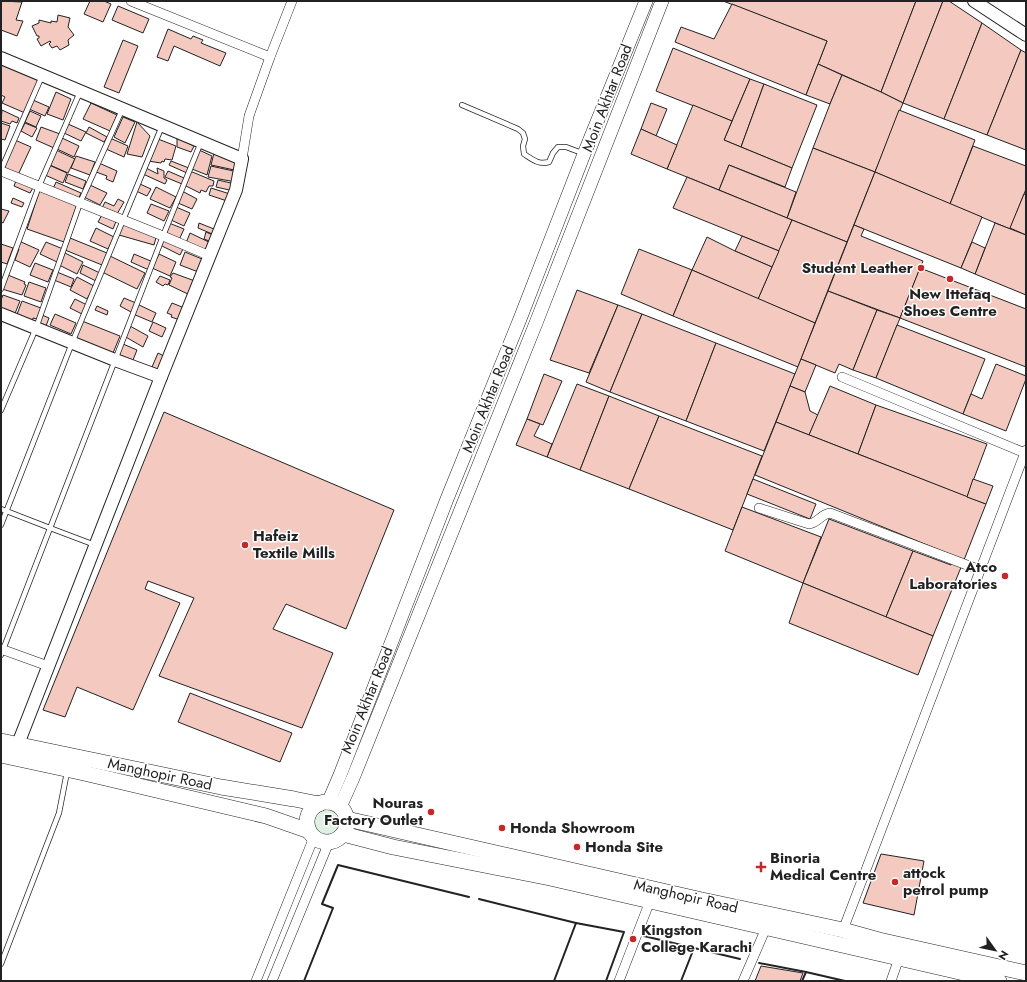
<svg xmlns="http://www.w3.org/2000/svg" width="1027" height="982" font-family="Jost,sans-serif">
  <rect width="100%" height="100%" fill="#fff"/>
  <!-- green -->
  <circle fill="#e0efe3" stroke="#6f6f6f" cx="326" cy="822" r="14"/>
  <!-- building -->
  <g fill="#f3c9c0" stroke="#222">
    <polygon points="1,1 22,2 16,20 23,21 17,36 1,30"/>
    <polygon points="90,1 104,1 111,4 103,22 84,14"/>
    <polygon points="723,1 916,1 881,92 818,64 827,41"/>
    <polygon points="916,1 943,1 903,103 881,92"/>
    <polygon points="943,1 949,1 982,23 944,119 903,103"/>
    <polygon points="732,4 827,41 806,95 675,42 681,27 714,39"/>
    <polygon points="118,6 149,19 143,33 112,20"/>
    <polygon points="58,15 70,18 68,27 74,35 68,40 69,45 60,50 57,46 52,48 49,44 51,42 50,41 41,46 37,39 39,38 39,36 37,36 32,26 39,23 39,20 51,23 51,21 57,22"/>
    <polygon points="982,23 1021,50 987,135 944,119"/>
    <polygon points="168,29 191,39 193,36 203,40 201,43 226,53 220,66 174,46 168,61 157,57"/>
    <polygon points="123,40 138,46 119,93 104,87"/>
    <polygon points="673,48 750,79 732,121 656,91"/>
    <polygon points="1021,50 1026,53 1026,150 987,135"/>
    <polygon points="1,63 39,79 25,113 2,103 5,97 1,95"/>
    <polygon points="818,64 842,75 830,104 806,95"/>
    <polygon points="842,75 881,92 903,103 875,172 813,148 830,104"/>
    <polygon points="750,79 764,84 741,147 724,140"/>
    <polygon points="764,84 817,105 792,168 741,147"/>
    <polygon points="56,92 71,99 63,120 47,114"/>
    <polygon points="33,100 49,107 45,116 29,109"/>
    <polygon points="91,103 117,115 110,131 83,119"/>
    <polygon points="651,103 667,109 656,136 641,129"/>
    <polygon points="693,105 732,121 724,140 792,168 785,187 729,165 719,190 667,169"/>
    <polygon points="2,110 19,118 17,123 12,121 10,124 1,121"/>
    <polygon points="899,110 975,140 950,204 875,172"/>
    <polygon points="30,111 41,116 36,127 25,122"/>
    <polygon points="123,117 135,122 125,143 114,137"/>
    <polygon points="137,122 150,136 142,157 127,154"/>
    <polygon points="1,123 10,126 5,140 1,139"/>
    <polygon points="25,123 37,128 32,137 21,131"/>
    <polygon points="68,124 86,132 81,141 64,133"/>
    <polygon points="41,127 60,134 54,148 36,140"/>
    <polygon points="89,127 107,137 104,142 86,133"/>
    <polygon points="641,129 677,145 667,169 631,154"/>
    <polygon points="62,138 79,146 74,157 57,149"/>
    <polygon points="110,138 128,146 124,157 106,149"/>
    <polygon points="177,138 194,146 191,152 177,147"/>
    <polygon points="158,139 176,146 172,160 165,159 164,162 162,161 161,163 148,161"/>
    <polygon points="15,140 31,147 18,175 2,167"/>
    <polygon points="973,146 1026,166 1026,189 1010,229 950,204"/>
    <polygon points="813,148 875,172 847,242 787,218"/>
    <polygon points="56,150 75,159 68,173 50,165"/>
    <polygon points="199,150 212,156 207,175 192,169"/>
    <polygon points="214,153 241,162 239,171 211,165"/>
    <polygon points="76,156 95,162 90,175 71,168"/>
    <polygon points="171,161 189,168 187,173 169,165"/>
    <polygon points="99,163 117,171 113,182 106,179 107,176 96,172"/>
    <polygon points="49,165 67,173 63,183 45,175"/>
    <polygon points="729,165 796,192 787,218 719,190"/>
    <polygon points="211,166 238,172 236,182 208,177"/>
    <polygon points="146,168 158,174 157,168 164,171 164,178 167,180 165,184 143,174"/>
    <polygon points="168,171 184,178 182,184 165,177"/>
    <polygon points="190,171 214,181 213,186 209,186 206,192 201,190 200,193 184,185"/>
    <polygon points="875,172 982,217 961,268 854,225"/>
    <polygon points="68,174 86,181 83,189 65,182"/>
    <polygon points="687,177 792,220 779,251 673,208"/>
    <polygon points="17,178 34,186 30,193 14,186"/>
    <polygon points="218,180 235,184 234,191 216,187"/>
    <polygon points="56,182 81,193 78,200 53,189"/>
    <polygon points="140,184 151,189 147,196 136,191"/>
    <polygon points="90,185 107,193 100,205 84,197"/>
    <polygon points="156,187 176,197 170,208 150,199"/>
    <polygon points="211,188 230,194 227,201 209,195"/>
    <polygon points="40,189 78,202 64,242 27,229"/>
    <polygon points="182,191 197,199 192,209 178,203"/>
    <polygon points="1024,194 1026,195 1026,235 1010,228"/>
    <polygon points="13,198 24,203 22,207 11,203"/>
    <polygon points="118,199 124,202 117,214 102,208 105,202 114,206"/>
    <polygon points="151,204 169,211 164,221 147,213"/>
    <polygon points="176,207 190,213 184,226 171,220"/>
    <polygon points="1,209 9,211 3,223 1,222"/>
    <polygon points="103,213 117,219 113,229 98,222"/>
    <polygon points="792,220 847,242 815,323 758,299"/>
    <polygon points="169,223 184,229 179,240 165,233"/>
    <polygon points="199,223 219,231 217,236 198,228"/>
    <polygon points="995,223 1026,235 1026,295 975,274"/>
    <polygon points="122,224 157,234 154,245 119,235"/>
    <polygon points="854,225 864,229 861,236 923,261 900,318 828,291"/>
    <polygon points="96,228 114,237 108,249 90,241"/>
    <polygon points="206,232 217,237 214,243 204,239"/>
    <polygon points="190,233 213,244 208,254 186,243"/>
    <polygon points="742,236 779,251 772,267 735,251"/>
    <polygon points="164,237 184,247 180,255 160,245"/>
    <polygon points="707,237 735,251 772,267 758,299 692,270"/>
    <polygon points="70,238 107,253 102,265 65,250"/>
    <polygon points="19,241 39,250 30,267 15,260 19,249 17,248"/>
    <polygon points="46,242 63,249 57,262 40,254"/>
    <polygon points="972,242 985,248 975,274 961,268"/>
    <polygon points="1,244 13,248 7,264 1,262"/>
    <polygon points="639,249 692,270 673,316 621,294"/>
    <polygon points="185,252 207,261 201,273 180,265"/>
    <polygon points="65,253 83,262 77,274 59,265"/>
    <polygon points="134,254 153,262 149,270 131,262"/>
    <polygon points="159,254 176,262 170,276 152,268"/>
    <polygon points="110,256 145,273 137,289 102,272"/>
    <polygon points="35,263 53,270 48,282 30,275"/>
    <polygon points="83,265 100,273 96,281 80,273"/>
    <polygon points="920,268 1026,309 1026,367 900,318"/>
    <polygon points="692,270 815,323 798,367 673,316"/>
    <polygon points="57,272 74,279 71,287 54,280"/>
    <polygon points="173,273 195,281 192,296 169,285 171,280 172,278 170,277"/>
    <polygon points="8,275 25,282 24,284 26,285 22,295 2,289"/>
    <polygon points="160,276 170,280 168,285 165,284 163,286 156,282"/>
    <polygon points="77,277 94,286 87,299 70,290"/>
    <polygon points="29,282 46,288 41,302 24,296"/>
    <polygon points="577,290 618,305 589,373 550,360"/>
    <polygon points="828,291 877,310 853,370 839,364 835,373 801,359"/>
    <polygon points="3,295 20,301 14,316 1,311 1,300"/>
    <polygon points="124,298 136,303 131,312 120,306"/>
    <polygon points="75,299 87,305 82,314 70,308"/>
    <polygon points="22,301 41,308 37,319 33,318 32,323 16,317"/>
    <polygon points="172,303 187,309 183,321 171,317 172,315 167,313"/>
    <polygon points="137,304 156,313 152,322 133,314"/>
    <polygon points="618,305 642,314 610,392 586,382"/>
    <polygon points="97,306 108,311 107,315 95,310"/>
    <polygon points="877,310 900,318 876,378 853,370"/>
    <polygon points="55,314 76,323 71,334 50,325"/>
    <polygon points="642,314 716,343 686,421 610,392"/>
    <polygon points="42,315 49,318 46,326 39,323"/>
    <polygon points="82,321 120,336 113,353 75,338"/>
    <polygon points="153,322 166,328 162,337 149,331"/>
    <polygon points="897,325 985,359 963,414 876,378"/>
    <polygon points="130,326 148,336 143,347 124,336"/>
    <polygon points="716,343 795,374 764,451 686,421"/>
    <polygon points="123,344 137,350 133,360 118,354"/>
    <polygon points="158,353 168,358 162,371 152,367"/>
    <polygon points="801,359 816,365 805,392 790,386"/>
    <polygon points="996,364 1026,376 1026,379 1006,431 963,414 971,394 982,399"/>
    <polygon points="544,374 562,381 543,425 527,419"/>
    <polygon points="577,384 609,396 580,470 547,457"/>
    <polygon points="790,386 805,392 810,411 818,415 809,435 776,422"/>
    <polygon points="830,386 876,405 858,454 809,435"/>
    <polygon points="609,396 659,416 629,489 580,470"/>
    <polygon points="876,405 987,444 967,497 858,454"/>
    <polygon points="164,412 394,510 346,629 286,604 273,629 333,653 302,728 159,676 194,598 148,581 145,589 180,603 133,710 77,687 65,717 43,710"/>
    <polygon points="659,416 762,456 733,530 629,489"/>
    <polygon points="527,419 540,424 534,436 552,444 547,457 516,445"/>
    <polygon points="776,422 986,504 964,560 755,475"/>
    <polygon points="753,479 816,504 810,519 747,494"/>
    <polygon points="973,479 993,486 986,504 967,497"/>
    <polygon points="742,507 821,537 803,583 725,551"/>
    <polygon points="829,519 913,551 886,617 803,583"/>
    <polygon points="913,551 951,565 954,556 964,560 933,636 886,617"/>
    <polygon points="803,583 933,636 918,675 789,623"/>
    <polygon points="190,693 292,733 280,762 178,722"/>
    <polygon points="881,854 924,861 914,915 863,903"/>
    <polygon points="761,966 803,973 800,981 755,981"/>
  </g>
  <g fill="none" stroke-linecap="round" stroke-linejoin="round">
    <defs>
      <g id="service">
        <path d="M462,105L518,129L523,133L525,139L523,146L524,154C532,159 538,165 549,162L553,153L558,147H566L582,153"/>
        <polyline points="1,170 42,76"/>
        <polyline points="1,289 39,186 80,92"/>
        <polyline points="1,410 36,328 80,203 122,110"/>
        <polyline points="1,509 50,528 95,545"/>
        <polyline points="1,525 72,343 162,126"/>
        <polyline points="1,655 163,236 201,142"/>
        <polyline points="1,964 59,813 67,772"/>
      </g>
      <g id="minor">
        <polyline points="131,1 270,57"/>
        <polyline points="242,159 249,116 270,57 292,1"/>
        <polyline points="1,171 163,236 210,256"/>
        <polyline points="842,377 1025,453"/>
        <path d="M759,508L809,524C818,523 821,514 830,513L980,570"/>
        <polyline points="1,649 48,666"/>
        <polyline points="843,930 1026,450"/>
        <polyline points="256,981 314,837"/>
        <polyline points="272,981 329,842"/>
        <polyline points="619,981 650,901"/>
        <polyline points="743,981 766,928"/>
        <polyline points="891,981 899,958"/>
      </g>
      <g id="tertiary">
        <polyline points="974,1 1026,35"/>
        <polyline points="1,58 242,159 236,190 161,377 18,744"/>
        <polyline points="1,314 115,360 161,377"/>
      </g>
      <g id="secondary">
        <polyline points="328,803 340,775 447,499 520,319 584,154 646,1"/>
        <polyline points="340,807 353,778 536,323 662,1"/>
      </g>
      <g id="primary">
        <polyline points="1,741 221,787 294,799 319,804"/>
        <polyline points="1,755 84,773 266,816 309,831"/>
        <circle cx="327" cy="822" r="20"/>
        <polyline points="347,819 702,900 843,930 879,940 1026,973"/>
        <polyline points="343,834 393,847 550,878 999,981"/>
      </g>
    </defs>
    <!-- service casing -->
    <use href="#service" stroke="#222" stroke-width="6"/>
    <!-- minor casing -->
    <use href="#minor" stroke="#222" stroke-width="10"/>
    <!-- tertiary casing -->
    <use href="#tertiary" stroke="#222" stroke-width="14"/>
    <!-- secondary casing -->
    <use href="#secondary" stroke="#222" stroke-width="14"/>
    <!-- primary casing -->
    <use href="#primary" stroke="#222" stroke-width="16"/>
    <!-- service -->
    <use href="#service" stroke="#fff" stroke-width="4.5"/>
    <!-- minor -->
    <use href="#minor" stroke="#fff" stroke-width="9"/>
    <!-- tertiary -->
    <use href="#tertiary" stroke="#fff" stroke-width="12"/>
    <!-- secondary -->
    <use href="#secondary" stroke="#fff" stroke-width="13"/>
    <!-- primary -->
    <use href="#primary" stroke="#fff" stroke-width="15"/>
    <!-- wall -->
    <g stroke="#222" stroke-width="2">
      <polyline points="479,899 576,923"/>
      <polyline points="644,936 694,948 681,981"/>
      <polyline points="694,948 740,959"/>
      <polyline points="759,963 806,972 802,981"/>
      <polyline points="806,972 845,981"/>
      <polyline points="304,981 333,908 322,904 338,865 469,897"/>
      <polyline points="554,981 576,923 624,932 606,981"/>
    </g>
  </g>
  <!-- markers -->
  <g fill="#c62828" stroke="#fff" stroke-width="1.5">
    <circle cx="921" cy="268" r="4"/>
    <circle cx="950" cy="279" r="4"/>
    <circle cx="245" cy="545" r="4"/>
    <circle cx="1005" cy="576" r="4"/>
    <circle cx="431" cy="812" r="4"/>
    <circle cx="502" cy="828" r="4"/>
    <circle cx="577" cy="847" r="4"/>
    <path d="M759 861h4v4h4v4h-4v4h-4v-4h-4v-4h4z"/>
    <circle cx="895" cy="882" r="4"/>
    <circle cx="633" cy="939" r="4"/>
  </g>
  <g text-anchor="middle" stroke-width="3" stroke-linejoin="round" paint-order="stroke">
    <!-- street labels -->
    <g font-size="15" fill="#222" stroke="#fff">
      <text transform="translate(607 98) rotate(-69)" y="5">Moin Akhtar Road</text>
      <text transform="translate(488 399) rotate(-68)" y="5">Moin Akhtar Road</text>
      <text transform="translate(367 700) rotate(-68)" y="5">Moin Akhtar Road</text>
      <text transform="translate(160 774) rotate(12)" y="5">Manghopir Road</text>
      <text transform="translate(686 896) rotate(13)" y="5">Manghopir Road</text>
    </g>
    <!-- poi labels -->
    <g font-size="15" font-weight="bold" fill="#222" stroke="#fff" text-anchor="start">
      <text x="913" y="273" text-anchor="end">Student Leather</text>
      <text x="950" y="299" text-anchor="middle">New Ittefaq<tspan x="950" dy="17">Shoes Centre</tspan></text>
      <text x="253" y="541">Hafeiz<tspan x="253" dy="17">Textile Mills</tspan></text>
      <text x="997" y="572" text-anchor="end">Atco<tspan x="997" dy="17">Laboratories</tspan></text>
      <text x="423" y="808" text-anchor="end">Nouras<tspan x="423" dy="17">Factory Outlet</tspan></text>
      <text x="510" y="833">Honda Showroom</text>
      <text x="585" y="852">Honda Site</text>
      <text x="770" y="863">Binoria<tspan x="770" dy="17">Medical Centre</tspan></text>
      <text x="903" y="878">attock<tspan x="903" dy="17">petrol pump</tspan></text>
      <text x="641" y="935">Kingston<tspan x="641" dy="17">College Karachi</tspan></text>
    </g>
  </g>
  <!-- border -->
  <rect width="1027" height="982" fill="none" stroke="#222222" stroke-width="4"/>
  <!-- north arrow -->
  <g transform="translate(995 950) rotate(123)" stroke="#ffffff" stroke-width="3" paint-order="stroke">
  <path d="M0-3L7 15L0 10L-7 15Z" fill="#222222"/>
  <text y="-6" font-size="11" font-weight="bold" text-anchor="middle" fill="#222222">N</text>
  </g>
</svg>
